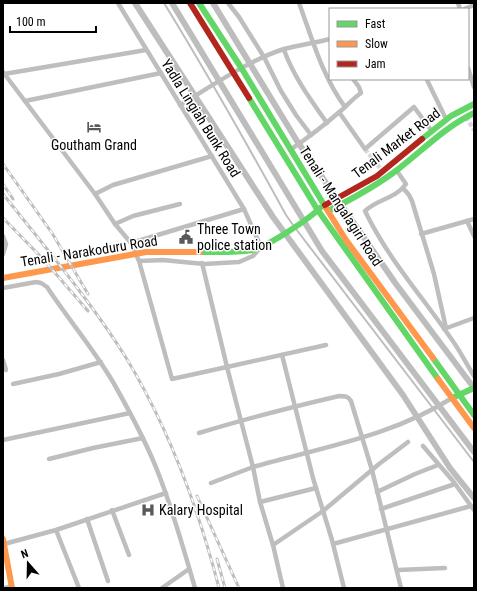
<svg xmlns="http://www.w3.org/2000/svg" width="477" height="591" font-family="'Roboto Condensed',sans-serif">
  <rect width="100%" height="100%" fill="#fff"/>
  <g fill="none" stroke-linecap="round" stroke-linejoin="round">
    <!-- canal -->
    <g stroke="#bdbdbd" stroke-width="6">
      <polyline points="135,3 273,217 403,395 450,468 474,498"/>
      <polyline points="172,3 322,251 474,452"/>
      <polyline points="213,3 297,141 396,284 474,388"/>
    </g>
    <!-- street-tunnel -->
    <g stroke="#d9d9d9" stroke-width="4.5" stroke-dasharray="4.5 2" stroke-linecap="butt">
      <polyline points="466,117 474,130"/>
      <polyline points="365,149 380,168"/>
    </g>
    <!-- lane -->
    <g stroke="#bebebe" stroke-width="2">
      <path d="M164,3C207,73 247,144 286,215L293,225"/>
      <polyline points="296,229 474,462"/>
    </g>
    <!-- street -->
    <g stroke="#bebebe" stroke-width="4.5">
      <polyline points="118,3 244,209 261,247 253,256 239,262 204,264 163,260 139,261"/>
      <polyline points="228,3 239,17 264,57 281,91 296,115 311,135"/>
      <path d="M299,3C312,38 322,76 345,107"/>
      <polyline points="458,3 460,9"/>
      <polyline points="464,9 474,5"/>
      <path d="M284,50C294,77 310,99 327,123"/>
      <polyline points="468,68 474,87"/>
      <polyline points="3,72 95,194 115,224 131,243 244,209"/>
      <polyline points="4,74 146,50"/>
      <polyline points="427,80 446,119"/>
      <polyline points="25,101 161,73"/>
      <path d="M180,105C212,86 249,60 284,49C299,45 315,43 330,39"/>
      <polyline points="339,112 365,149 414,107 431,130"/>
      <path d="M290,150C306,139 322,127 337,114C346,107 352,99 361,93L359,87L353,79"/>
      <path d="M397,171L406,184C395,199 377,199 365,211C387,257 421,295 450,337C459,349 466,363 474,376"/>
      <polyline points="403,188 409,195 412,201 434,274 446,328"/>
      <polyline points="95,194 113,185 212,156"/>
      <polyline points="467,221 474,236"/>
      <polyline points="115,224 133,216 180,204"/>
      <polyline points="421,234 474,219"/>
      <polyline points="3,236 6,244 3,254"/>
      <path d="M131,243L139,261L172,379L227,367L253,467C319,448 393,436 452,398"/>
      <polyline points="202,263 227,367 326,345"/>
      <path d="M3,288L36,282L41,283L47,287C68,319 93,348 113,382C130,412 147,443 159,475C173,511 184,550 195,588"/>
      <polyline points="444,329 474,318"/>
      <polyline points="282,355 313,478 332,540 344,588"/>
      <polyline points="3,360 6,370"/>
      <polyline points="13,384 59,374 101,362"/>
      <path d="M199,433C245,419 292,407 339,396C345,396 348,396 351,401L372,470L401,588"/>
      <polyline points="3,440 130,413"/>
      <polyline points="423,446 453,481 474,510"/>
      <polyline points="49,459 93,448 143,438"/>
      <polyline points="211,483 253,467 260,502 273,545 283,588"/>
      <polyline points="377,492 415,474 438,465"/>
      <polyline points="260,502 316,488"/>
      <polyline points="381,509 455,484"/>
      <polyline points="112,510 129,555"/>
      <polyline points="87,519 108,581"/>
      <polyline points="56,530 79,588"/>
      <polyline points="4,544 56,530 166,493"/>
      <polyline points="333,544 471,506"/>
      <polyline points="273,545 323,511 379,464 408,442"/>
      <polyline points="398,570 445,568"/>
      <polyline points="5,588 12,586"/>
      <polyline points="162,588 189,569"/>
    </g>
    <!-- fast -->
    <g stroke="#63d668" stroke-width="6">
      <polyline points="199,3 242,69 326,208"/>
      <polyline points="249,98 317,209 438,379"/>
      <polyline points="422,139 451,116 474,104"/>
      <path d="M328,211C352,199 376,186 397,170C423,150 445,127 474,113"/>
      <path d="M200,252C217,252 235,253 252,250C267,247 309,219 320,208"/>
      <polyline points="433,358 474,415"/>
      <polyline points="452,398 474,388"/>
    </g>
    <!-- slow -->
    <g stroke="#ff974d" stroke-width="6">
      <polyline points="326,208 346,240 433,358"/>
      <polyline points="3,278 146,252 200,252"/>
      <polyline points="438,379 474,428"/>
      <polyline points="3,539 12,588"/>
    </g>
    <!-- jam -->
    <g stroke="#b3261e" stroke-width="6">
      <polyline points="190,3 249,98"/>
      <polyline points="325,205 377,176 422,139"/>
    </g>
    <defs>
      <g id="rail">
        <polyline points="3,164 52,233 88,294"/>
        <polyline points="3,184 13,199"/>
        <path d="M3,194C45,247 89,299 125,356C169,428 198,507 219,588"/>
        <polyline points="3,218 43,259 88,311"/>
        <polyline points="197,496 239,588"/>
        <polyline points="217,559 225,588"/>
      </g>
    </defs>
    <!-- rail casing -->
    <use href="#rail" stroke="#bebebe" stroke-width="3"/>
    <!-- rail -->
    <use href="#rail" stroke="#fff" stroke-width="1.5" stroke-dasharray="4.5" stroke-linecap="butt"/>
  </g>
  <!-- icons -->
  <defs>
    <symbol id="hotel-bare" viewBox="-9 -9 18 18"><path d="M-6-4.5h1.5V1H6V5H4.5V3h-9V5H-6ZM-4 0a1.8 1.8 0 1 1 3.6 0ZM.5 0V-2.5h3Q6-2.5 6 0Z" fill="#595959" stroke="#fff" stroke-width="2.5" paint-order="stroke"/></symbol>
    <symbol id="civic-bare" viewBox="-9 -9 18 18"><path d="M-.6-6.5H3V-4.5H.6V-3L4-1V1h2V6H-6V1h2V-1L-.6-3ZM-1.2 2.5V6h2.4V2.5Z" fill="#595959" stroke="#fff" stroke-width="2.5" paint-order="stroke"/></symbol>
    <symbol id="hospital-bare" viewBox="-9 -9 18 18"><path d="M-5-5h3v3.5h4V-5h3V5h-3V1.5h-4V5h-3Z" fill="#595959" stroke="#fff" stroke-width="2.5" paint-order="stroke"/></symbol>
  </defs>
  <g fill-rule="evenodd">
    <use href="#hotel-bare" x="84" y="117" width="20" height="20"/>
    <use href="#civic-bare" x="176" y="227" width="20" height="20"/>
    <use href="#hospital-bare" x="138" y="500" width="20" height="20"/>
  </g>
  <g text-anchor="middle" stroke-width="3" stroke-linejoin="round" paint-order="stroke">
    <!-- street labels -->
    <g font-size="14" fill="#000" stroke="#fff">
      <text transform="translate(201 118) rotate(58)" y="5">Yadla Lingiah Bunk Road</text>
      <text transform="translate(396 143) rotate(-37)" y="5">Tenali Market Road</text>
      <text transform="translate(341 206) rotate(57)" y="5">Tenali - Mangalagiri Road</text>
      <text transform="translate(89 251) rotate(-9)" y="5">Tenali - Narakoduru Road</text>
    </g>
    <!-- poi labels -->
    <g font-size="14" fill="#000" stroke="#fff" text-anchor="start">
      <text x="94" y="150" text-anchor="middle">Goutham Grand</text>
      <text x="197" y="234">Three Town<tspan x="197" dy="16">police station</tspan></text>
      <text x="159" y="515">Kalary Hospital</text>
    </g>
  </g>
  <!-- border -->
  <rect width="477" height="591" fill="none" stroke="#000000" stroke-width="8"/>
  <!-- legend -->
  <rect x="329" y="8" width="140" height="72" fill="#ffffff" stroke="#999999"/>
  <rect x="337" y="21" width="20" height="6" fill="#63d668" stroke="#999999"/>
  <text x="365" y="28" font-size="12" fill="#000000">Fast</text>
  <rect x="337" y="41" width="20" height="6" fill="#ff974d" stroke="#999999"/>
  <text x="365" y="48" font-size="12" fill="#000000">Slow</text>
  <rect x="337" y="61" width="20" height="6" fill="#b3261e" stroke="#999999"/>
  <text x="365" y="68" font-size="12" fill="#000000">Jam</text>
  <!-- north arrow -->
  <g transform="translate(28 563) rotate(340)" stroke="#ffffff" stroke-width="3" paint-order="stroke">
  <path d="M0-3L7 15L0 10L-7 15Z" fill="#000000"/>
  <text y="-6" font-size="11" font-weight="bold" text-anchor="middle" fill="#000000">N</text>
  </g>
  <!-- scale -->
  <path d="M10 26v6h86v-6" fill="none" stroke="#000000" stroke-width="2"/>
  <text x="16" y="26" font-size="12" fill="#000000" stroke="#ffffff" stroke-width="3" paint-order="stroke">100 m</text>
</svg>
